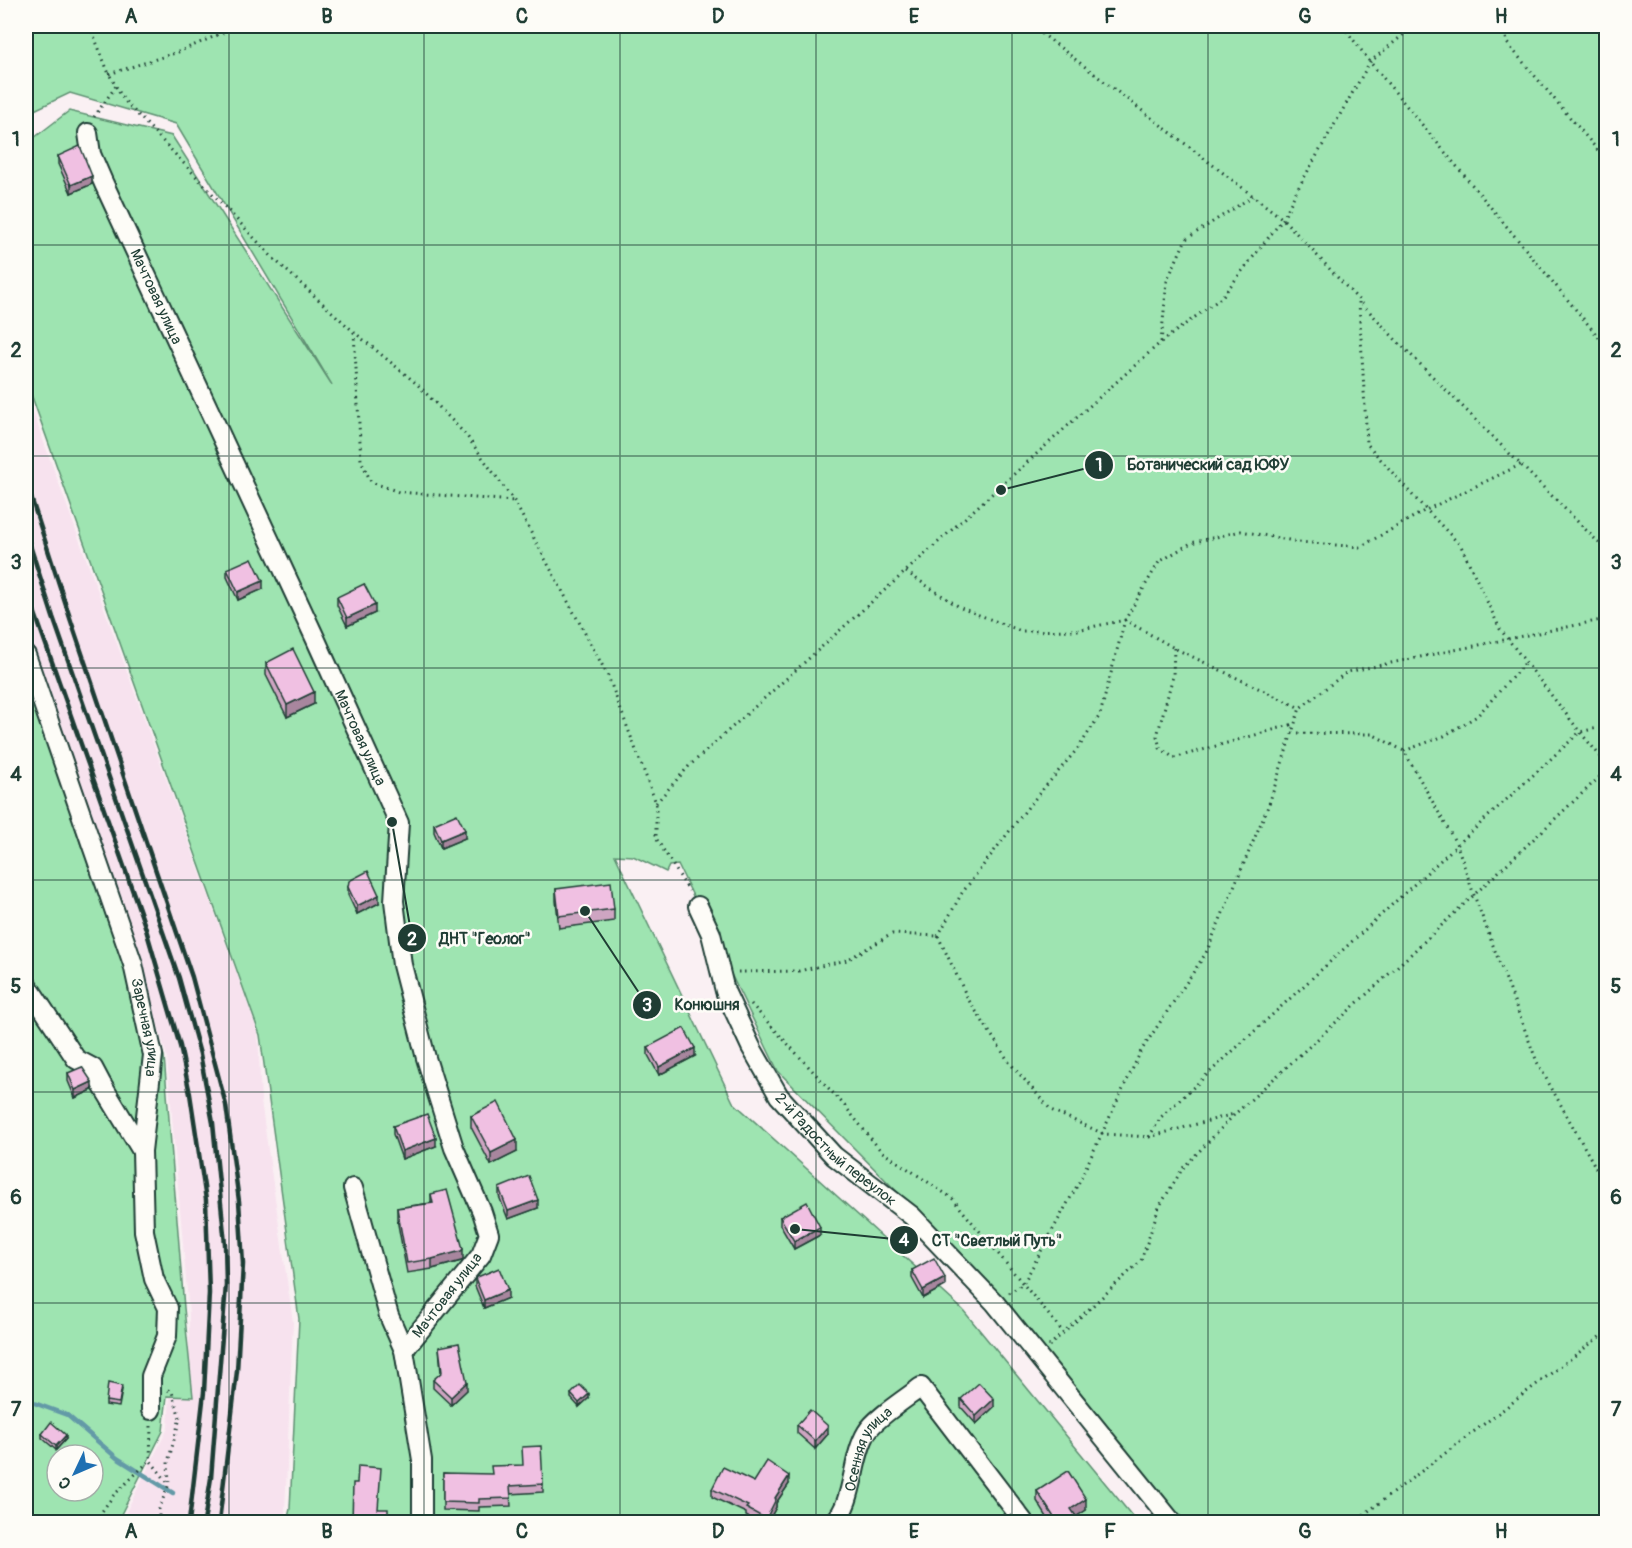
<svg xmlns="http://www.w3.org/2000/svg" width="1632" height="1548" font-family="Pangolin,sans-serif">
  <rect width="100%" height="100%" fill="#faf0f3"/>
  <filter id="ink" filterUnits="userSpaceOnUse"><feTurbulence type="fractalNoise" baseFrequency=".0167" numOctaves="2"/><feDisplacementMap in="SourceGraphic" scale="12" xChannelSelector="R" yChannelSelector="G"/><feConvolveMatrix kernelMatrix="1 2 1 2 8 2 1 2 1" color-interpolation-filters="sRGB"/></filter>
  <g filter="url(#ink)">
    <!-- built -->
    <polygon fill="#f7e2ee" points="26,393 258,1032 261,1101 293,1322 285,1512 283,1522 121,1522 168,1428 170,1395 189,1394 189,1314 167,1057 132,931 85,846 26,658"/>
    <!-- green -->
    <g fill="#9ee4b1" stroke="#5e9072" stroke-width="1.5" fill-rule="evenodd">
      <polygon points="26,26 1606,26 1606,1522 1181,1522 990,1286 778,1071 678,865 669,866 666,872 633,856 615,855 733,1102 963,1310 1137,1522 287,1522 290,1509 299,1319 260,1035 26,380 26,144 69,111 172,136 332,385 176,124 70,93 26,114"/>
      <path d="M26,677L81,845L164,1056L184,1308L193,1397L167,1396L163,1431L117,1522H26ZM57,1455H93V1491H57Z"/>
    </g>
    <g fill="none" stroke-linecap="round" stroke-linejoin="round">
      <!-- stream -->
      <polyline stroke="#649aa7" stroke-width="4.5" points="26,1400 67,1415 117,1458 173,1493"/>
      <defs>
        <g id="street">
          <path id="s1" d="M88,133L91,154L104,184L316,640L399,823L394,901L402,965L426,1058L454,1148L482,1212L489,1234L481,1255L404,1350"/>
          <path id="s2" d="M26,655L133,964L153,1055L142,1151L144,1231L154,1279L168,1308L167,1336L151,1376V1410"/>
          <path id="s3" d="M698,906L711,934L725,991L751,1047L779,1096L834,1156L912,1216L995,1303L1172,1522"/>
          <polyline points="26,983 76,1059 93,1068 102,1085 142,1151"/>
          <polyline points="353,1188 389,1316 404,1350 422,1460 422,1522"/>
          <path id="s4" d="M834,1522C855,1502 851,1458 867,1432C874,1419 908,1397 921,1387L1024,1522"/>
        </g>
      </defs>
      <!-- street casing -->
      <use href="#street" stroke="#1f3d34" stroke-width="22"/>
      <!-- path -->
      <g stroke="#1f3d34" stroke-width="3" stroke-dasharray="1.5 4.5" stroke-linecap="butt">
        <polyline points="90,26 109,74 123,99 274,259 354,332 417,384 466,435 514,501 608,676 656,803 656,838 689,891"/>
        <polyline points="1032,26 1283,219 1396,340 1606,550"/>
        <polyline points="1343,26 1370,62 1606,346"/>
        <polyline points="1504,26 1507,43 1606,160"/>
        <polyline points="1596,26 1606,33"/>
        <polyline points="109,74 178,52 239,26"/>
        <polyline points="94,117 116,86"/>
        <polyline points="1359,302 1367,444 1415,498 1461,546 1500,629 1580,732 1606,763"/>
        <polyline points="354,332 361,460 371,482 399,492 514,501"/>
        <polyline points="1161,342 1167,281 1186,239 1253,196"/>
        <polyline points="906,572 961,608 1021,631 1077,630 1125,620 1174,648 1300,708"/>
        <polyline points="1174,648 1173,676 1157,736 1160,748 1174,758 1294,724"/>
        <polyline points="1292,733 1372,734 1404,751 1457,845 1474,895 1537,1062 1606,1186"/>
        <polyline points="1404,751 1444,736 1477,716 1526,662"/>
        <polyline points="656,803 689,766 1161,342 1221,298 1283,219 1296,192 1370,62 1414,26"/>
        <polyline points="938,936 962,893 1028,807 1079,747 1100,715 1125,620 1159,562 1191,543 1241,531 1299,542 1360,547 1426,510 1522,464"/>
        <polyline points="938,936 968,999 1009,1062 1051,1110 1104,1134 1149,1137 1234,1114"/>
        <polyline points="738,972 799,971 847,960 892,934 938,936"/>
        <polyline points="751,1004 844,1105 881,1151 952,1198 1063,1332"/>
        <polyline points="1149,1137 1161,1117 1580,732 1606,726"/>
        <polyline points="1009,1293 1023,1284 1078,1184 1141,1051 1206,953 1269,804 1300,708 1347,672 1606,619"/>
        <polyline points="1049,1346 1141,1261 1159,1207 1183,1168 1235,1114 1411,954 1606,771"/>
        <polyline points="151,1426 150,1460 168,1483"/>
        <polyline points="59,1522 99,1515"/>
        <polyline points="100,1522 100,1514 113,1496 150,1460"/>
        <polyline points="159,1522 159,1509 169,1484 168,1462 180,1418 172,1392 166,1389"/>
        <polyline points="1354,1522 1606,1332"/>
      </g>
      <!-- street -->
      <use href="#street" stroke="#fdfcf7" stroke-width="18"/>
      <!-- rail -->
      <g stroke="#1f3d34" stroke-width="4.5">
        <polyline points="26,482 71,621 192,977 226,1105 239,1201 243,1264 237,1371 219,1522"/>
        <polyline points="26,533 53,617 179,978 200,1054 213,1123 225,1244 226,1285 211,1478 204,1522"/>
        <polyline points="26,588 145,926 180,1046 190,1094 206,1200 209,1293 204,1392 189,1522"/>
      </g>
    </g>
    <!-- wall -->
    <g fill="#cea5c2" stroke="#1f3d34" stroke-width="1.5">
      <polygon points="58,156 92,184 71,193 58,164"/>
      <polygon points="227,569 263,589 238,600 227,577"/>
      <polygon points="337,597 375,613 347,626 337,605"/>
      <polygon points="266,663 314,704 287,717 266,675"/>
      <polygon points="434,824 465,838 441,848 434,832"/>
      <polygon points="348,887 379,903 357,914 348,895"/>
      <polygon points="556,889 614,909 614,921 559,928 556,901"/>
      <polygon points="648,1047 695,1056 659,1075 648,1055"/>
      <polygon points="68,1073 92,1090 75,1098 68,1081"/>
      <polygon points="471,1116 517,1152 491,1165 471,1127"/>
      <polygon points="393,1126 436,1146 402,1159 393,1134"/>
      <polygon points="499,1188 538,1208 508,1219 499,1196"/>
      <polygon points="431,1194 463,1259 461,1261 432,1269 407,1273 397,1219 397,1208 431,1203"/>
      <polygon points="780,1217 820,1235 794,1249 780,1225"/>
      <polygon points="912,1270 945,1286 923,1298 912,1278"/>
      <polygon points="475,1278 508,1298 484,1308 475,1286"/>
      <polygon points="439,1347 467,1390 451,1405 433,1388 433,1380 441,1373"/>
      <polygon points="122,1390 119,1407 106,1405 106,1401"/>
      <polygon points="571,1394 589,1398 579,1407 571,1398"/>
      <polygon points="961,1399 994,1407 976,1424 961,1407"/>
      <polygon points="797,1425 828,1434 815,1449 797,1433"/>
      <polygon points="42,1434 66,1439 56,1450 42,1438"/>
      <polygon points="443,1473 543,1484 543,1492 510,1494 511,1506 479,1507 479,1511 443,1510"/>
      <polygon points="754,1482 789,1484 776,1503 776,1507 768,1522 758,1522 746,1516 746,1513 712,1497 712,1489"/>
      <polygon points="1037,1491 1086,1510 1076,1516 1080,1522 1050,1522 1037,1501"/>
    </g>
    <!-- shaded-wall -->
    <g fill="#a8869e" stroke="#1f3d34" stroke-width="1.5">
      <polygon points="92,176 92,184 71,193 71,185"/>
      <polygon points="263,581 263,589 238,600 238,592"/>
      <polygon points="375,605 375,613 347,626 347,618"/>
      <polygon points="314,692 314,704 287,717 287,705"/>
      <polygon points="465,830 465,838 441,848 441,840"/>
      <polygon points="379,895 379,903 357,914 357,906"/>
      <polygon points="695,1048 695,1056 659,1075 659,1067"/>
      <polygon points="92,1082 92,1090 75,1098 75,1090"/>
      <polygon points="436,1138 436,1146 402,1159 402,1151"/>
      <polygon points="517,1140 517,1152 491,1165 491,1153"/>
      <polygon points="538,1200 538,1208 508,1219 508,1211"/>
      <polygon points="820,1227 820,1235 794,1249 794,1241"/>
      <polygon points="463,1249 463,1259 461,1261 432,1269 432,1259"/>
      <polygon points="945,1278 945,1286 923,1298 923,1290"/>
      <polygon points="508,1290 508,1298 484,1308 484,1300"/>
      <polygon points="467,1382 467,1390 451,1405 451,1397"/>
      <polygon points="589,1394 589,1398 579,1407 579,1403"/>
      <polygon points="994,1399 994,1407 976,1424 976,1416"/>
      <polygon points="828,1426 828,1434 815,1449 815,1441"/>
      <polygon points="66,1435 66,1439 56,1450 56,1446"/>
      <polygon points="789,1476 789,1484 776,1503 776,1507 768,1522 766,1522 766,1519 775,1498"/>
      <polygon points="1086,1499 1086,1510 1071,1520 1071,1509"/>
    </g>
    <!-- building -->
    <g fill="#f0c0e2" stroke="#1f3d34" stroke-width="1.5">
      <polygon points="80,146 92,176 71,185 58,156"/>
      <polygon points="252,558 263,581 238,592 227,569"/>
      <polygon points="364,584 375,605 347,618 337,597"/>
      <polygon points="293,649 314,692 287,705 266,663"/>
      <polygon points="457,814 465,830 441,840 434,824"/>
      <polygon points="368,871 379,895 357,906 348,887 349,881"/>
      <polygon points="611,882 614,909 559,916 556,889"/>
      <polygon points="684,1028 695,1048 659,1067 648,1047"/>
      <polygon points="82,1067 92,1082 75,1090 68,1073"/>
      <polygon points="498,1102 517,1140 491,1153 471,1116"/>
      <polygon points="427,1114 436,1138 402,1151 393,1126"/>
      <polygon points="529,1176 538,1200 508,1211 499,1188"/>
      <polygon points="447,1190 463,1249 461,1251 432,1259 407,1263 397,1208 433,1203 431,1194"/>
      <polygon points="807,1202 820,1227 794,1241 780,1217"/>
      <polygon points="934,1258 945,1278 923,1290 912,1270"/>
      <polygon points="499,1268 508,1290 484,1300 475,1278"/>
      <polygon points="459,1343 467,1382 451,1397 433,1380 442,1372 439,1347"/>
      <polygon points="108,1383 122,1386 119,1403 106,1401"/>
      <polygon points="979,1383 994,1399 976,1416 961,1399"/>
      <polygon points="580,1385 589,1394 579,1403 571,1394"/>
      <polygon points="810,1410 828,1426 815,1441 797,1425"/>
      <polygon points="51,1422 66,1435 56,1446 42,1434"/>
      <polygon points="541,1446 543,1484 510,1486 511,1498 479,1499 479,1503 443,1502 443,1473 492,1474 491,1466 523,1465 522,1447"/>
      <polygon points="767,1461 789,1476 775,1498 776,1499 766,1519 746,1508 748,1506 712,1489 723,1467 754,1482"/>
      <polygon points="358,1466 381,1468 378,1509 388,1509 388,1522 352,1522 353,1483 357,1483"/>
      <polygon points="1068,1471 1086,1499 1071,1509 1080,1522 1057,1522 1037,1491"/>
      <polygon points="1010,1515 1015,1522 998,1522"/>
    </g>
  </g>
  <!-- grid -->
  <path fill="none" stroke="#1f3d34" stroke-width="1.5" stroke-opacity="0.55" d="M229,26V1522M424,26V1522M620,26V1522M816,26V1522M1012,26V1522M1208,26V1522M1403,26V1522M26,245H1606M26,456H1606M26,668H1606M26,880H1606M26,1092H1606M26,1303H1606"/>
  <g text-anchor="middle" stroke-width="5" stroke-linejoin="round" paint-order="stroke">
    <!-- street labels -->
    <g font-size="15" fill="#1f3d34" stroke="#fdfcf7">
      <text dy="5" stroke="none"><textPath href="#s1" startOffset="178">Мачтовая улица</textPath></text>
      <text dy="5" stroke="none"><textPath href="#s1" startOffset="664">Мачтовая улица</textPath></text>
      <text dy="5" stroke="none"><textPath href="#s2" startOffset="392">Заречная улица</textPath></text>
      <text dy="5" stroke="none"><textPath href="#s3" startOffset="286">2-й Радостный переулок</textPath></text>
      <text transform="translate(447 1295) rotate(-52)" y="5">Мачтовая улица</text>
      <text dy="5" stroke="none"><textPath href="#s4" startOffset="82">Осенняя улица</textPath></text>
    </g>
  </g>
  <!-- callouts -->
  <path fill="none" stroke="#1f3d34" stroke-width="2" d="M1001 490L1099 465M392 822L412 938M585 911L647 1005M795 1229L904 1240"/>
  <g fill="#1f3d34" stroke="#fdfcf7" stroke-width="2">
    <circle cx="1001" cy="490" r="6"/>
    <circle cx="392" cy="822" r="6"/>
    <circle cx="585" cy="911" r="6"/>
    <circle cx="795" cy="1229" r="6"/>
    <circle cx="1099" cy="465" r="15"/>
    <circle cx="412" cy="938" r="15"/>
    <circle cx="647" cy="1005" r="15"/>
    <circle cx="904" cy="1240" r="15"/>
  </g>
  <g font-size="18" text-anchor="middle" font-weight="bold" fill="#fff">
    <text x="1099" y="471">1</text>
    <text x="412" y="945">2</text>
    <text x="647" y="1011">3</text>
    <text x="904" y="1246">4</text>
  </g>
  <g font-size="16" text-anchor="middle" font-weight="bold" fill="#1f3d34" stroke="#fdfcf7" stroke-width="5" stroke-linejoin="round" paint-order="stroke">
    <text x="1208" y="470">Ботанический сад ЮФУ</text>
    <text x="485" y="944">ДНТ "Геолог"</text>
    <text x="707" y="1010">Конюшня</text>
    <text x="997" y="1246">СТ "Светлый Путь"</text>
  </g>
  <!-- margin -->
  <rect width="1632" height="1548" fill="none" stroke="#fdfcf7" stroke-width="66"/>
  <!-- north arrow -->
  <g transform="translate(75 1473) rotate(226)"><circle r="28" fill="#fdfcf7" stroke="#a4b0a9" stroke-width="1.5"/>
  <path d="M0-4.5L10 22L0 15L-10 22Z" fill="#1f6fb2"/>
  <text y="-9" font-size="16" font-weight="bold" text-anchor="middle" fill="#1f3d34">С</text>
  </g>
  <rect x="33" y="33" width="1566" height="1482" fill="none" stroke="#1f3d34" stroke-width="2"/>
  <g font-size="20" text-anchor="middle" font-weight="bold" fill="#1f3d34">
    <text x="131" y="23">A</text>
    <text x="327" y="23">B</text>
    <text x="522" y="23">C</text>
    <text x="718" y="23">D</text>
    <text x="914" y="23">E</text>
    <text x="1110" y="23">F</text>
    <text x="1305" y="23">G</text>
    <text x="1501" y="23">H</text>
    <text x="16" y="146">1</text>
    <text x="1616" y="146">1</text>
    <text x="16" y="357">2</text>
    <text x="1616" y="357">2</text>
    <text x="16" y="569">3</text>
    <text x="1616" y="569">3</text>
    <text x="16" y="781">4</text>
    <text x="1616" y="781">4</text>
    <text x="16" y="993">5</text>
    <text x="1616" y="993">5</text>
    <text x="16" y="1204">6</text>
    <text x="1616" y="1204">6</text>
    <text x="16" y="1416">7</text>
    <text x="1616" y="1416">7</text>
    <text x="131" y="1538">A</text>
    <text x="327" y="1538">B</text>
    <text x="522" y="1538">C</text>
    <text x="718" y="1538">D</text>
    <text x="914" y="1538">E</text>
    <text x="1110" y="1538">F</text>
    <text x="1305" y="1538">G</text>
    <text x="1501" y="1538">H</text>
  </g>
</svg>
